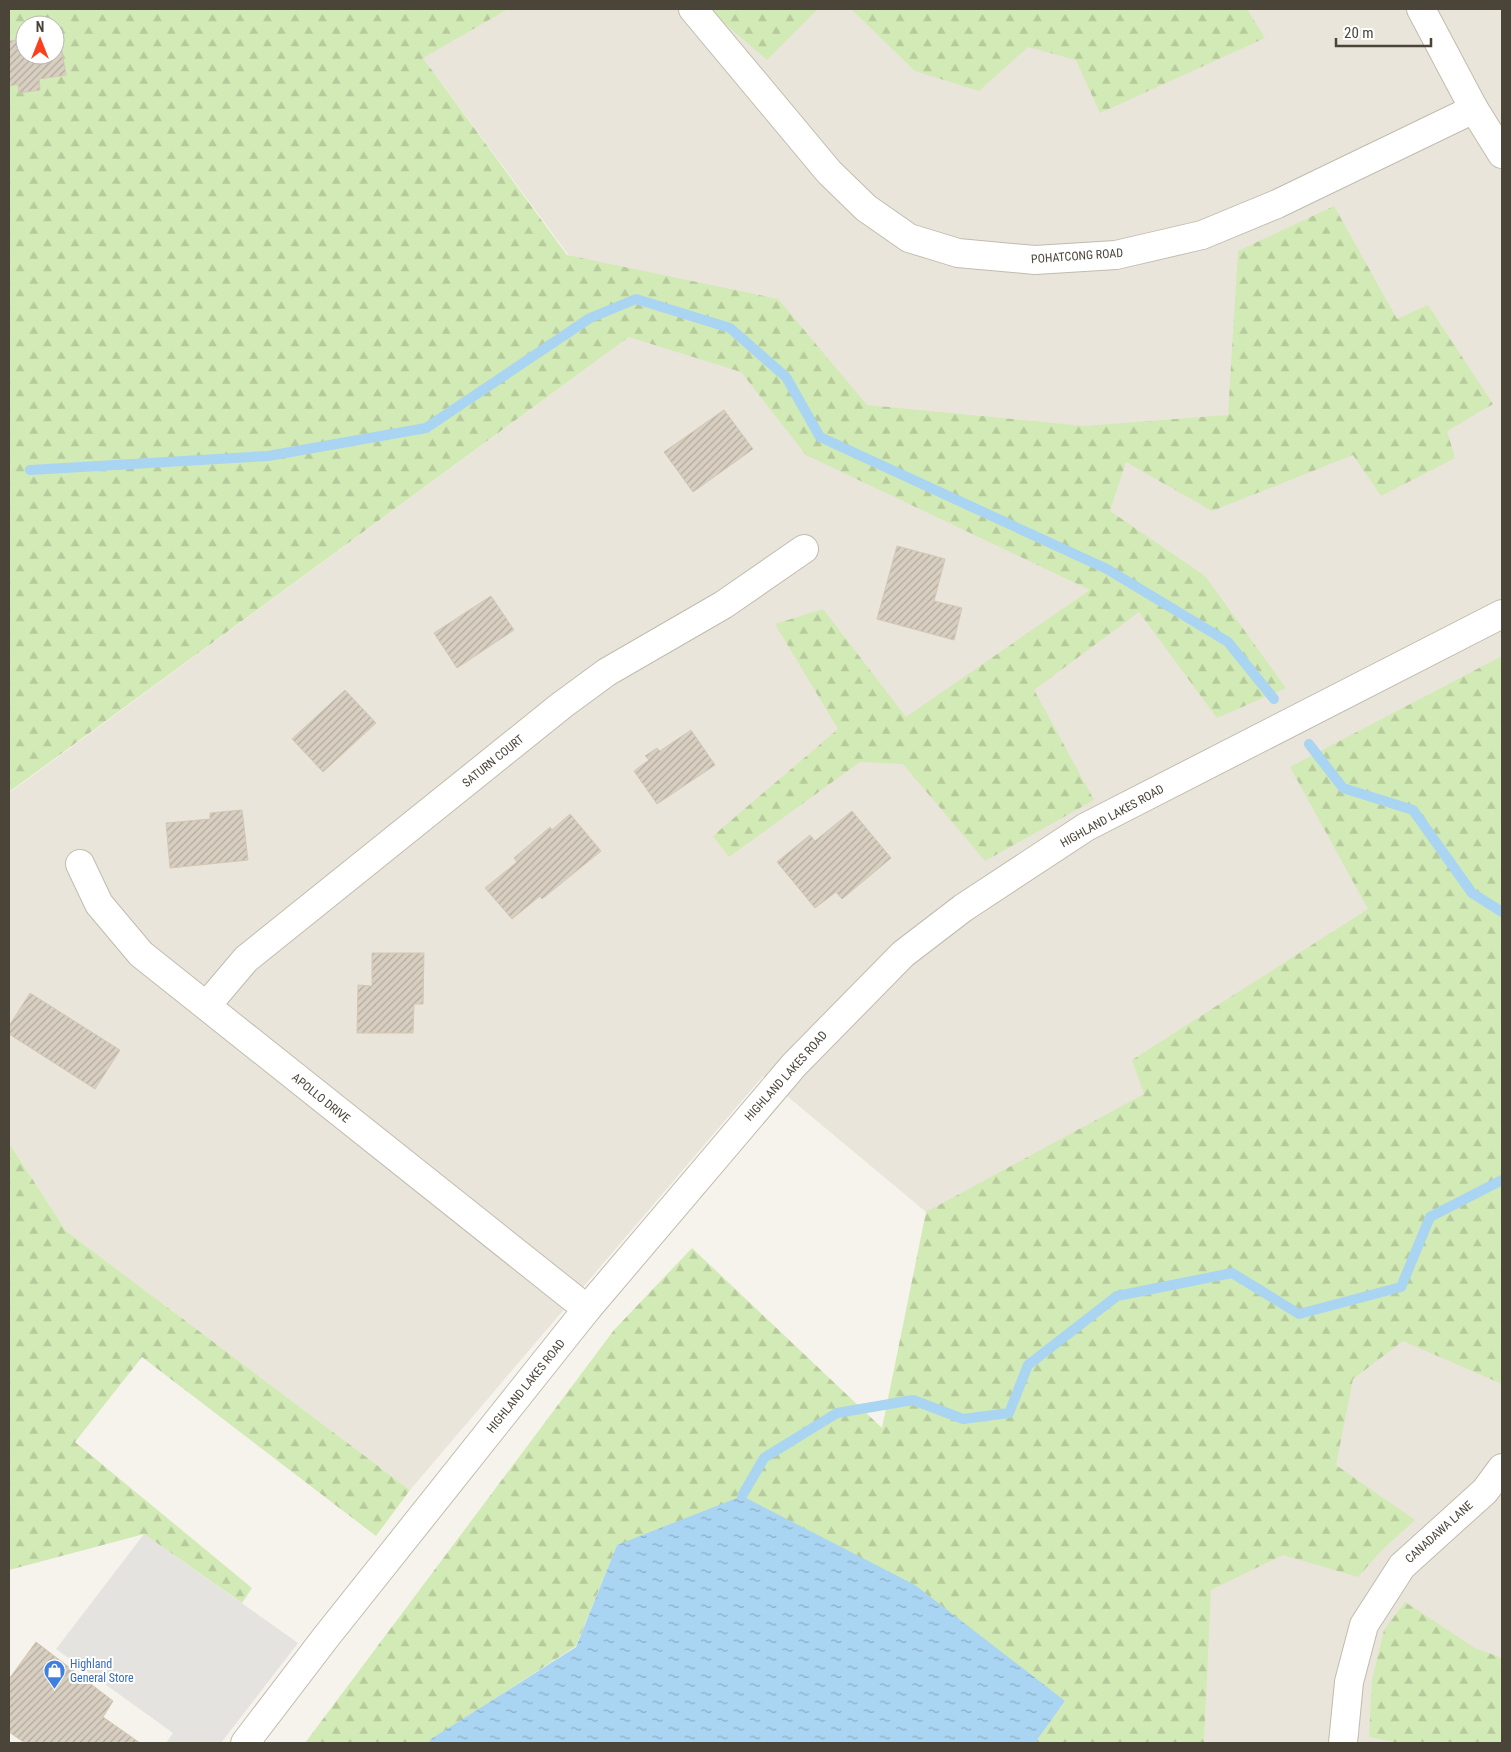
<svg xmlns="http://www.w3.org/2000/svg" width="1511" height="1752" font-family="'Roboto Condensed',sans-serif">
  <defs>
    <pattern id="forest-firs" width="22" height="20" patternUnits="userSpaceOnUse" patternTransform="scale(1.25)"><rect width="22" height="20" fill="#d2eab5"/><path d="M5 1l3.5 6h-7zM16 11l3.5 6h-7z" fill="#b6ca9c"/></pattern>
    <pattern id="water-ripples" width="26" height="14" patternUnits="userSpaceOnUse" patternTransform="scale(1.25)"><rect width="26" height="14" fill="#a9d4f2"/><path d="M2 4q2-2 4 0t4 0M15 11q2-2 4 0t4 0" fill="none" stroke="#8caec5"/></pattern>
    <pattern id="building-hatch" width="6" height="6" patternUnits="userSpaceOnUse" patternTransform="scale(1.25)"><rect width="6" height="6" fill="#d8cfc1"/><path d="M-1 1l2-2M0 6l6-6M5 7l2-2" fill="none" stroke="#b1aa9e"/></pattern>
  </defs>
  <rect width="100%" height="100%" fill="#f6f3ec"/>
  <!-- residential -->
  <polygon fill="#eae5da" points="393,9 1502,9 1502,1743 1204,1743 1210,1590 926,1212 763,1076 410,1490 66,1231 9,1143 9,793 629,337 423,58"/>
  <!-- forest -->
  <g fill="url(#forest-firs)" fill-rule="evenodd">
    <path d="M9,9H508L423,58L567,255L778,299L867,405L1084,426L1228,415L1238,251L1334,206L1397,319L1428,305L1493,404L1447,431L1455,458L1381,496L1353,455L1212,511L1126,462L1110,511L1205,576L1286,688L1217,718L1139,612L1034,690L1094,800L985,861L903,764L860,762L729,857L713,836L838,729L775,624L823,609L906,717L1090,590L806,455L741,372L629,337L9,792ZM25,25H55V55H25Z"/>
    <polygon points="708,9 818,9 767,60"/>
    <polygon points="851,9 1247,9 1265,38 1100,113 1076,60 1028,47 979,91 915,71"/>
    <polygon points="1502,656 1502,1384 1403,1341 1353,1379 1336,1465 1415,1520 1382,1550 1358,1577 1283,1555 1211,1590 1204,1743 1035,1743 1065,1701 617,1545 576,1646 432,1739 429,1743 305,1743 614,1330 692,1248 882,1428 926,1212 1144,1094 1132,1060 1368,909 1290,767"/>
    <polygon points="9,1143 66,1231 410,1490 376,1536 142,1357 75,1442 252,1588 242,1603 144,1534 9,1570"/>
    <polygon points="1405,1602 1475,1648 1502,1658 1502,1743 1400,1743 1369,1737 1372,1680 1384,1630"/>
  </g>
  <!-- parking -->
  <polygon fill="#e5e3e0" points="144,1534 298,1643 221,1743 166,1743 173,1733 56,1649"/>
  <!-- water -->
  <polygon fill="url(#water-ripples)" points="742,1496 915,1585 1065,1701 1035,1743 429,1743 431,1739 576,1647 617,1545"/>
  <g fill="none" stroke-linecap="round" stroke-linejoin="round">
    <!-- stream -->
    <g stroke="#a9d4f2" stroke-width="10">
      <polyline points="30,470 268,456 426,428 590,318 636,299 730,328 786,377 820,437 1107,569 1228,642 1274,699"/>
      <polyline points="1309,744 1343,788 1413,810 1472,893 1502,912"/>
      <polyline points="742,1496 764,1458 837,1413 913,1400 963,1419 1009,1413 1028,1365 1117,1296 1232,1273 1299,1314 1401,1287 1430,1217 1502,1180"/>
    </g>
  </g>
  <!-- building -->
  <g fill="url(#building-hatch)" stroke="#d3c7b4">
    <polygon points="55,34 59,34 66,75 39,79 40,90 19,93 18,84 9,86 9,41 25,39 25,55 55,55"/>
    <polygon points="724,410 753,449 693,492 664,452"/>
    <polygon points="897,546 945,559 934,601 962,608 954,640 877,619"/>
    <polygon points="491,596 514,630 457,668 434,633"/>
    <polygon points="345,690 376,723 323,772 292,739"/>
    <polygon points="691,730 715,765 657,804 634,771 649,760 645,756 657,748 660,751"/>
    <polygon points="242,810 248,860 170,868 166,823 210,819 210,813"/>
    <polygon points="852,811 891,858 842,899 836,892 815,908 777,862 810,835 815,841"/>
    <polygon points="570,814 601,851 542,899 540,896 512,919 485,888 517,862 514,858 550,827 552,830"/>
    <polygon points="372,953 424,953 423,1004 414,1004 413,1033 357,1033 358,985 372,986"/>
    <polygon points="30,993 120,1050 95,1089 9,1034 9,1026"/>
    <polygon points="36,1642 113,1701 103,1717 140,1743 25,1743 9,1732 9,1679"/>
  </g>
  <g fill="none" stroke-linecap="round" stroke-linejoin="round">
    <defs>
      <g id="minor">
        <polyline points="693,9 829,172 866,208 909,238 958,253 1035,260 1116,255 1202,235 1277,204 1474,109"/>
        <polyline points="1421,9 1474,109 1502,154"/>
        <polyline points="80,864 99,904 141,954 587,1309"/>
        <polyline points="207,1005 246,959 562,705 607,672 723,605 804,549"/>
        <polyline points="1343,1743 1349,1682 1364,1625 1402,1566 1485,1491 1502,1468"/>
      </g>
      <polyline id="tertiary" points="245,1743 326,1637 587,1309 794,1065 903,954 963,908 1086,827 1502,614"/>
    </defs>
    <!-- minor casing -->
    <use href="#minor" stroke="#c2bbae" stroke-width="30"/>
    <!-- tertiary casing -->
    <use href="#tertiary" stroke="#c2bbae" stroke-width="30"/>
    <!-- minor -->
    <use href="#minor" stroke="#fff" stroke-width="28"/>
    <!-- tertiary -->
    <use href="#tertiary" stroke="#fff" stroke-width="28"/>
  </g>
  <!-- icons -->
  <defs>
    <symbol id="shop-pin" viewBox="-11 -11 22 30"><path d="M0 17L-7.5 6A9.5 9.5 0 1 1 7.5 6Z" fill="#3f7fe0" stroke="#fff"/><path d="M-5-2.5h2.3a2.7 3.5 0 0 1 5.4 0H5L5.5 6h-11ZM-1.5-2.5h3a1.5 2.3 0 0 0-3 0Z" fill="#fff"/></symbol>
  </defs>
  <g fill-rule="evenodd">
    <use href="#shop-pin" x="42" y="1658" width="25" height="34"/>
  </g>
  <g text-anchor="middle" stroke-width="4" stroke-linejoin="round" paint-order="stroke">
    <!-- street labels -->
    <g font-size="12" fill="#4b4439" stroke="#fff">
      <text transform="translate(1077 256) rotate(-4)" y="4">POHATCONG ROAD</text>
      <text transform="translate(493 761) rotate(-39)" y="4">SATURN COURT</text>
      <text transform="translate(1112 816) rotate(-29)" y="4">HIGHLAND LAKES ROAD</text>
      <text transform="translate(786 1076) rotate(-48)" y="4">HIGHLAND LAKES ROAD</text>
      <text transform="translate(321 1098) rotate(39)" y="4">APOLLO DRIVE</text>
      <text transform="translate(526 1386) rotate(-51)" y="4">HIGHLAND LAKES ROAD</text>
      <text transform="translate(1439 1532) rotate(-42)" y="4">CANADAWA LANE</text>
    </g>
    <!-- shop labels -->
    <g font-size="12" fill="#366cbe" stroke="#fff" text-anchor="start">
      <text x="70" y="1668">Highland<tspan x="70" dy="14">General Store</tspan></text>
    </g>
  </g>
  <!-- border -->
  <rect width="1511" height="1752" fill="none" stroke="#4b4439" stroke-width="20"/>
  <!-- north arrow -->
  <g transform="translate(40 40)"><circle r="24" fill="#ffffff" stroke="#b7b4b0"/>
  <path d="M0-4L9 19L0 12L-9 19Z" fill="#fc3f1d"/>
  <text y="-8" font-size="14" font-weight="bold" text-anchor="middle" fill="#4b4439">N</text>
  </g>
  <!-- scale -->
  <path d="M1336 38v8h95v-8" fill="none" stroke="#4b4439" stroke-width="2.5"/>
  <text x="1344" y="38" font-size="15" fill="#4b4439" stroke="#ffffff" stroke-width="4" paint-order="stroke">20 m</text>
</svg>
